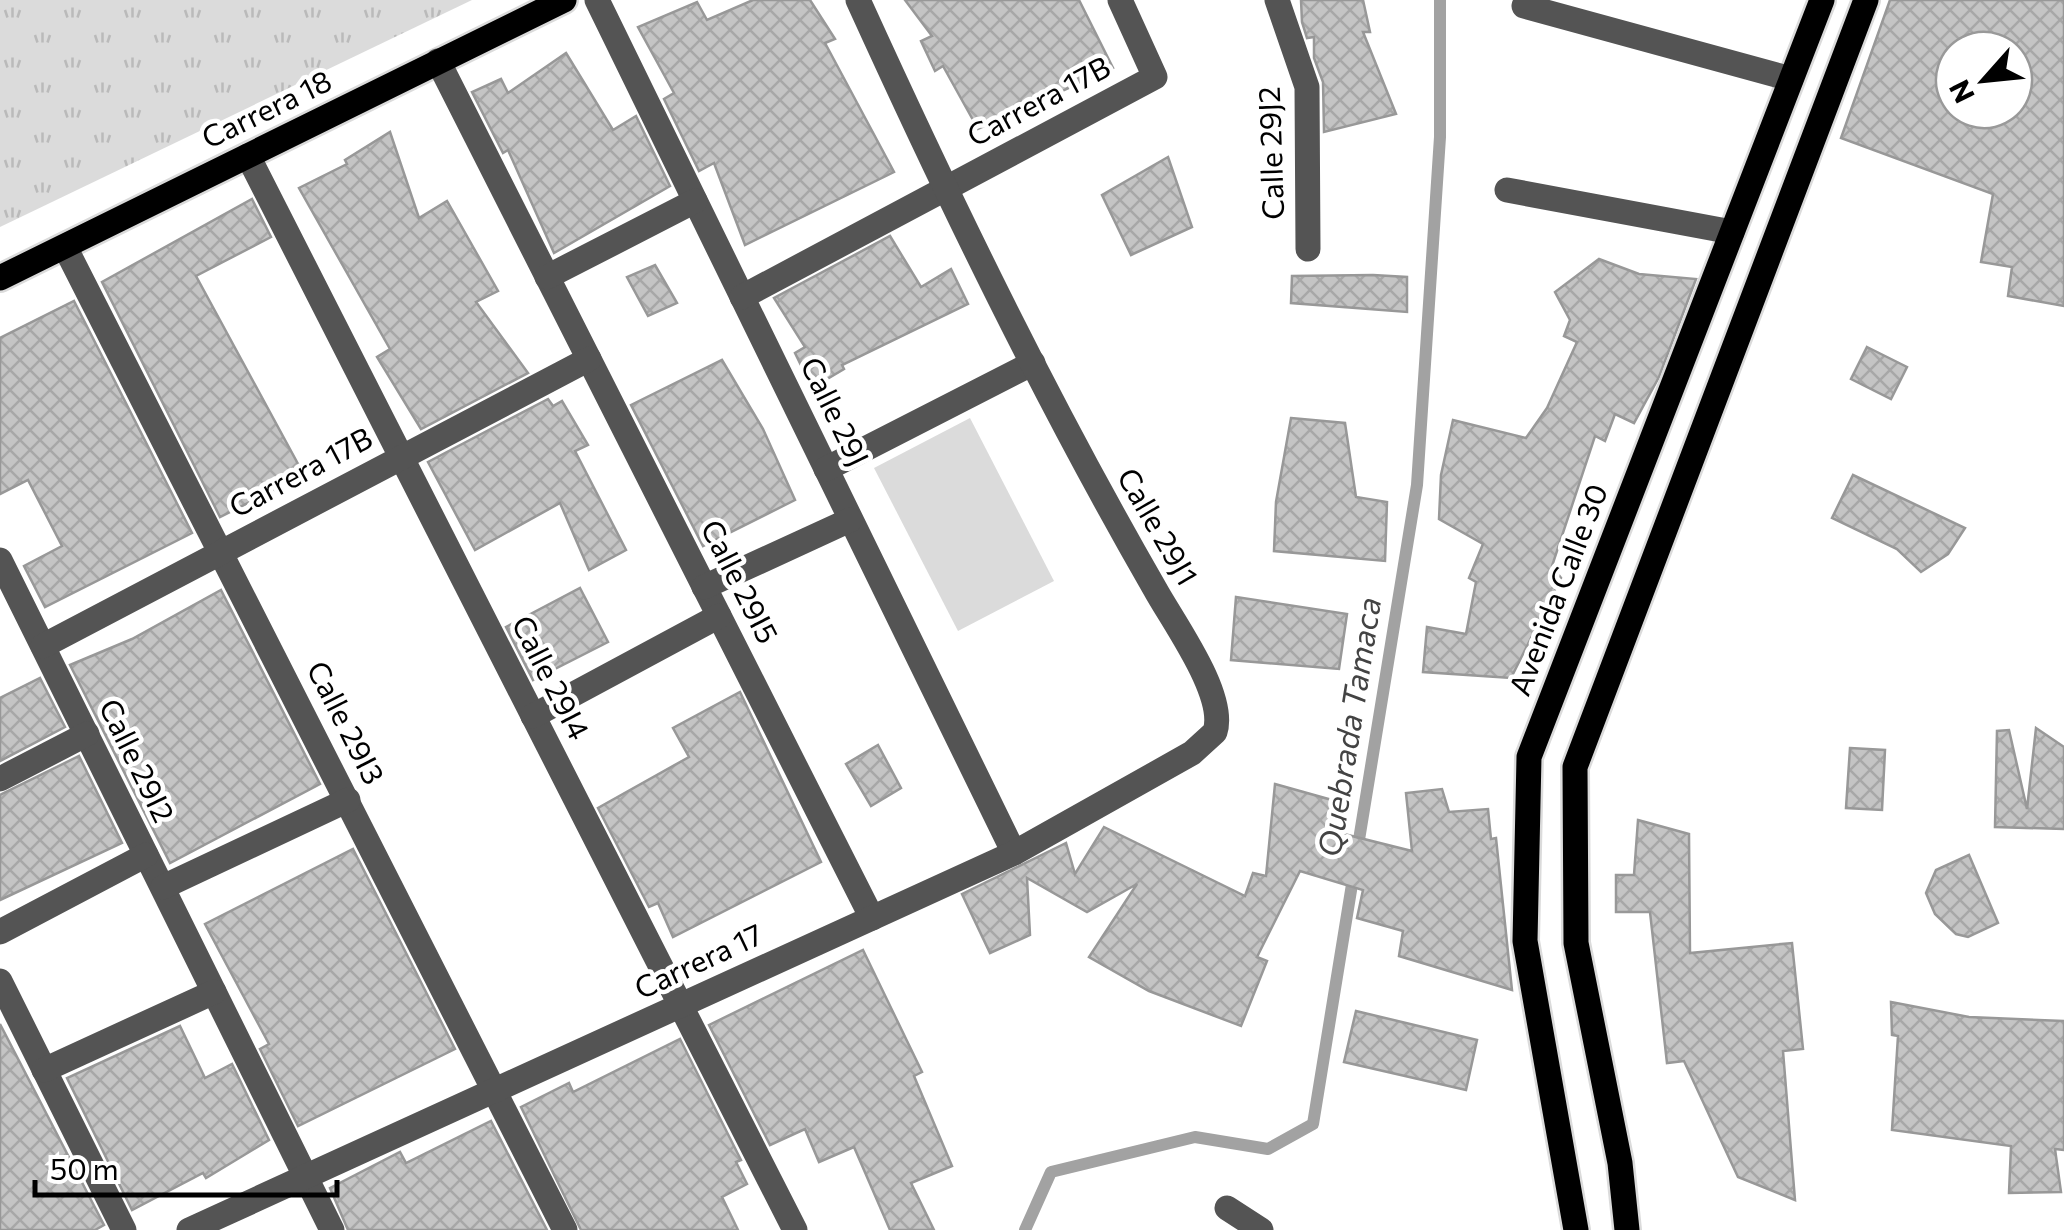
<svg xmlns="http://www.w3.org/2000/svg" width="2064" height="1230" font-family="Commissioner,sans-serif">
  <defs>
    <pattern id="park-tufts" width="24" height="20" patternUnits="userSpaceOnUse" patternTransform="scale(2.5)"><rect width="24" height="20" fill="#dbdbdb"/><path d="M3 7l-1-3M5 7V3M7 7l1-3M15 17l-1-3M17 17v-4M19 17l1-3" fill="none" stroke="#bababa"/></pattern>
    <pattern id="building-cross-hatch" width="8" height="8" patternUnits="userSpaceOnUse" patternTransform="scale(2.5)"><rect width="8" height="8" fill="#c4c4c4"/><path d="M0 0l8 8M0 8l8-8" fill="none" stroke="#a7a7a7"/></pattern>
  </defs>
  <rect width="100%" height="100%" fill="#fff"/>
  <!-- grass -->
  <polygon fill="#dbdbdb" points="970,418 1054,581 958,631 874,468"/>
  <!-- park -->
  <polygon fill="url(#park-tufts)" points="0,0 472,0 0,227"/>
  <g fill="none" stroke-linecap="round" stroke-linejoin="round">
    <!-- stream -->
    <g stroke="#a2a2a2" stroke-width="12">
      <polyline points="1357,852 1417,485 1440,137 1440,0"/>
      <polyline points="1025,1230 1051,1172 1195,1137 1268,1149 1313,1124 1354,872"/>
    </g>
  </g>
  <!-- building -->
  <g fill="url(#building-cross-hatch)" stroke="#989898" stroke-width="2.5" fill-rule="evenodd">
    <polygon points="753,0 810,0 835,39 825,43 894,172 745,245 714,163 699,171 664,99 674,93 638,27 697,2 707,20"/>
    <polygon points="905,0 1079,0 1113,68 978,129 943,66 935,71 921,41 932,36"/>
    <polygon points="1301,0 1363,0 1370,32 1363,32 1396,114 1324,132 1323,82 1314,58 1314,37 1307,38 1302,22"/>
    <path d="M1890,0H2064V306L2008,296L2012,267L1981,262L1993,194L1841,138ZM1954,50H2014V110H1954Z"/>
    <polygon points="566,53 613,130 636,116 670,186 554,253 508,150 503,153 472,92 501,79 508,93"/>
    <polygon points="390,132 419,218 447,201 498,291 476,302 528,373 421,429 377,357 390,349 299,188 347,164 345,160"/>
    <polygon points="1168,157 1192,227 1131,255 1102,195"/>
    <polygon points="252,199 271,237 196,276 304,475 220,517 102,282"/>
    <polygon points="890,236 921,287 951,269 968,304 842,365 844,369 812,388 795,353 805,347 774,298"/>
    <polygon points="1599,259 1639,274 1696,279 1659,377 1634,423 1615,414 1605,441 1595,436 1552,566 1561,578 1511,678 1423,672 1427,627 1466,634 1476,582 1469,578 1483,544 1439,519 1441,475 1453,420 1526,438 1547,408 1577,342 1564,336 1570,320 1555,292"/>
    <polygon points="655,265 677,303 648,316 627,277"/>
    <polygon points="1373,275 1407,277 1407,312 1291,303 1292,276"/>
    <polygon points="74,301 192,533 45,607 24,566 62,546 28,480 0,494 0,338"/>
    <polygon points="1867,347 1907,367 1891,399 1851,379"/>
    <polygon points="722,360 763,429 795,500 703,546 631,405"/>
    <polygon points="548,399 553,406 562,401 588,445 575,451 626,550 589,570 560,503 475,550 428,462"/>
    <polygon points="1291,418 1345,423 1356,497 1387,502 1385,561 1274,551 1276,502"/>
    <polygon points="1853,475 1965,528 1948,554 1921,572 1897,549 1832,518"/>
    <polygon points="580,588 608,642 533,680 506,627"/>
    <polygon points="221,590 320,784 170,863 70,665 132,639"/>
    <polygon points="1236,597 1347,614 1339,669 1231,660"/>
    <polygon points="40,678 65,727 0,761 0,698"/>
    <polygon points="740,692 821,862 673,937 658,903 649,907 598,808 689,757 673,728"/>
    <polygon points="2036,728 2064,747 2064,829 1995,827 1997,731 2009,730 2027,809"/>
    <polygon points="878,745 901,788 871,806 846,764"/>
    <polygon points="1850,748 1885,750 1882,810 1846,808"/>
    <polygon points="79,756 122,843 0,900 0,795"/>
    <polygon points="1275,784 1339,802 1332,831 1412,851 1406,793 1442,789 1449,812 1488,809 1491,839 1496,838 1512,990 1399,956 1403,931 1357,918 1363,890 1300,871 1257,957 1267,961 1241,1026 1149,991 1089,957 1137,884 1087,912 1027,878 1030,935 990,953 962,894 1066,843 1075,874 1104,827 1245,896 1253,873 1266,876"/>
    <polygon points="1638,820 1689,834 1690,953 1792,943 1803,1049 1783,1051 1795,1200 1738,1177 1684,1061 1667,1063 1650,912 1616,912 1616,875 1634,875"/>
    <polygon points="353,849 455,1049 298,1126 260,1049 269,1044 205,924"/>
    <polygon points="1969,855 1998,923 1968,937 1956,934 1935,914 1926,893 1936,870"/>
    <polygon points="863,950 922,1072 914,1076 952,1166 911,1183 934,1230 890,1230 854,1147 819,1162 805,1129 770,1145 709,1025"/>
    <polygon points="1891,1002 1969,1017 2064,1021 2064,1150 2055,1149 2061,1192 2009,1193 2011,1146 1892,1130 1898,1036 1892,1035"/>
    <polygon points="1356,1011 1477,1040 1466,1090 1344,1062"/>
    <polygon points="0,1024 104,1225 95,1230 0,1230"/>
    <polygon points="180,1026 205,1078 232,1064 269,1140 206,1178 203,1173 132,1210 67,1078"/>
    <polygon points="680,1039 741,1160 736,1162 747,1184 722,1197 738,1230 581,1230 521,1107 569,1083 573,1092"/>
    <polygon points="491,1121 547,1230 348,1230 330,1188 400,1152 406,1163"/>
  </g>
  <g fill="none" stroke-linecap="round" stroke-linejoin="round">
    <defs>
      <g id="major">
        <polyline points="0,278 564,0"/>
        <polyline points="1576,1230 1525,941 1529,757 1822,0"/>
        <polyline points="1627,1230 1620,1163 1576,943 1575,767 1866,0"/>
      </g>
    </defs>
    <!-- major casing -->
    <use href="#major" stroke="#dbdbdb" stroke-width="30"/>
    <!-- minor -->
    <g stroke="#545454" stroke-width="25">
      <polyline points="597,0 1014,853"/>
      <polyline points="1277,0 1307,87 1308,249"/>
      <polyline points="1524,6 1791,79"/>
      <polyline points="438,61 872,918"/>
      <polyline points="248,156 795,1230"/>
      <polyline points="1507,190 1732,232"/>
      <polyline points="65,247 565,1230"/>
      <polyline points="547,277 695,201"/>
      <polyline points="742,297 1155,77 1120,0"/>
      <polyline points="826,469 1033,363"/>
      <polyline points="0,560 332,1230"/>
      <polyline points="704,587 850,520"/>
      <polyline points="43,646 589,359"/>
      <polyline points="533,716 719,616"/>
      <polyline points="0,779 87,734"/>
      <polyline points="163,887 348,800"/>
      <polyline points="0,932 146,855"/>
      <polyline points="0,981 124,1230"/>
      <polyline points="44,1070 214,992"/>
      <polyline points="1227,1208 1261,1230"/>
      <path d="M189,1230L1014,853L1192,753L1215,732C1227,695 1173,622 1155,589C1045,398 949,200 858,0"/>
    </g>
    <!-- major -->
    <use href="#major" stroke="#000" stroke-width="25"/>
  </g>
  <g text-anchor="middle" stroke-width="9" stroke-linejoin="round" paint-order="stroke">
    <!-- street labels -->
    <g font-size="30" fill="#000" stroke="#fff">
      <text transform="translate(1039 102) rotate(-28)" y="10">Carrera 17B</text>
      <text transform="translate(267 110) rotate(-26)" y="10">Carrera 18</text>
      <text transform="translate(1272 153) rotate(-92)" y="10">Calle 29J2</text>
      <text transform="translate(834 412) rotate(64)" y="10">Calle 29J</text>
      <text transform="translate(301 473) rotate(-28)" y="10">Carrera 17B</text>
      <text transform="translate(1157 527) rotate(60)" y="10">Calle 29J1</text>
      <text transform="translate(739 582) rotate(63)" y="10">Calle 29I5</text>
      <text transform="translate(1559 590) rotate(-69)" y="10">Avenida Calle 30</text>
      <text transform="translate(550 678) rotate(63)" y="10">Calle 29I4</text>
      <text transform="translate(345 723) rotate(63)" y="10">Calle 29I3</text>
      <text transform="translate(136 761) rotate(64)" y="10">Calle 29I2</text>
      <text transform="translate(699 962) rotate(-25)" y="10">Carrera 17</text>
    </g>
    <!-- water labels -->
    <g font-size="32" font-style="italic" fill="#434343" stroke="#fff">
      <text transform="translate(1350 727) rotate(-81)" y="11">Quebrada Tamaca</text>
    </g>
  </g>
  <!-- north arrow -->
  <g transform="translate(1984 80) rotate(243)"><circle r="48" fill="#ffffff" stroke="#999999" stroke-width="2.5"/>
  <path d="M0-8L18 38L0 25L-18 38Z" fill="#000000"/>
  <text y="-15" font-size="28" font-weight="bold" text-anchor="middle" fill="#000000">N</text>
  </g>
  <!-- scale -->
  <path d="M35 1180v15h302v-15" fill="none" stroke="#000000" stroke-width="5"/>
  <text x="50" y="1180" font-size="30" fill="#000000" stroke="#ffffff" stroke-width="8" paint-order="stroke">50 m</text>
</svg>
